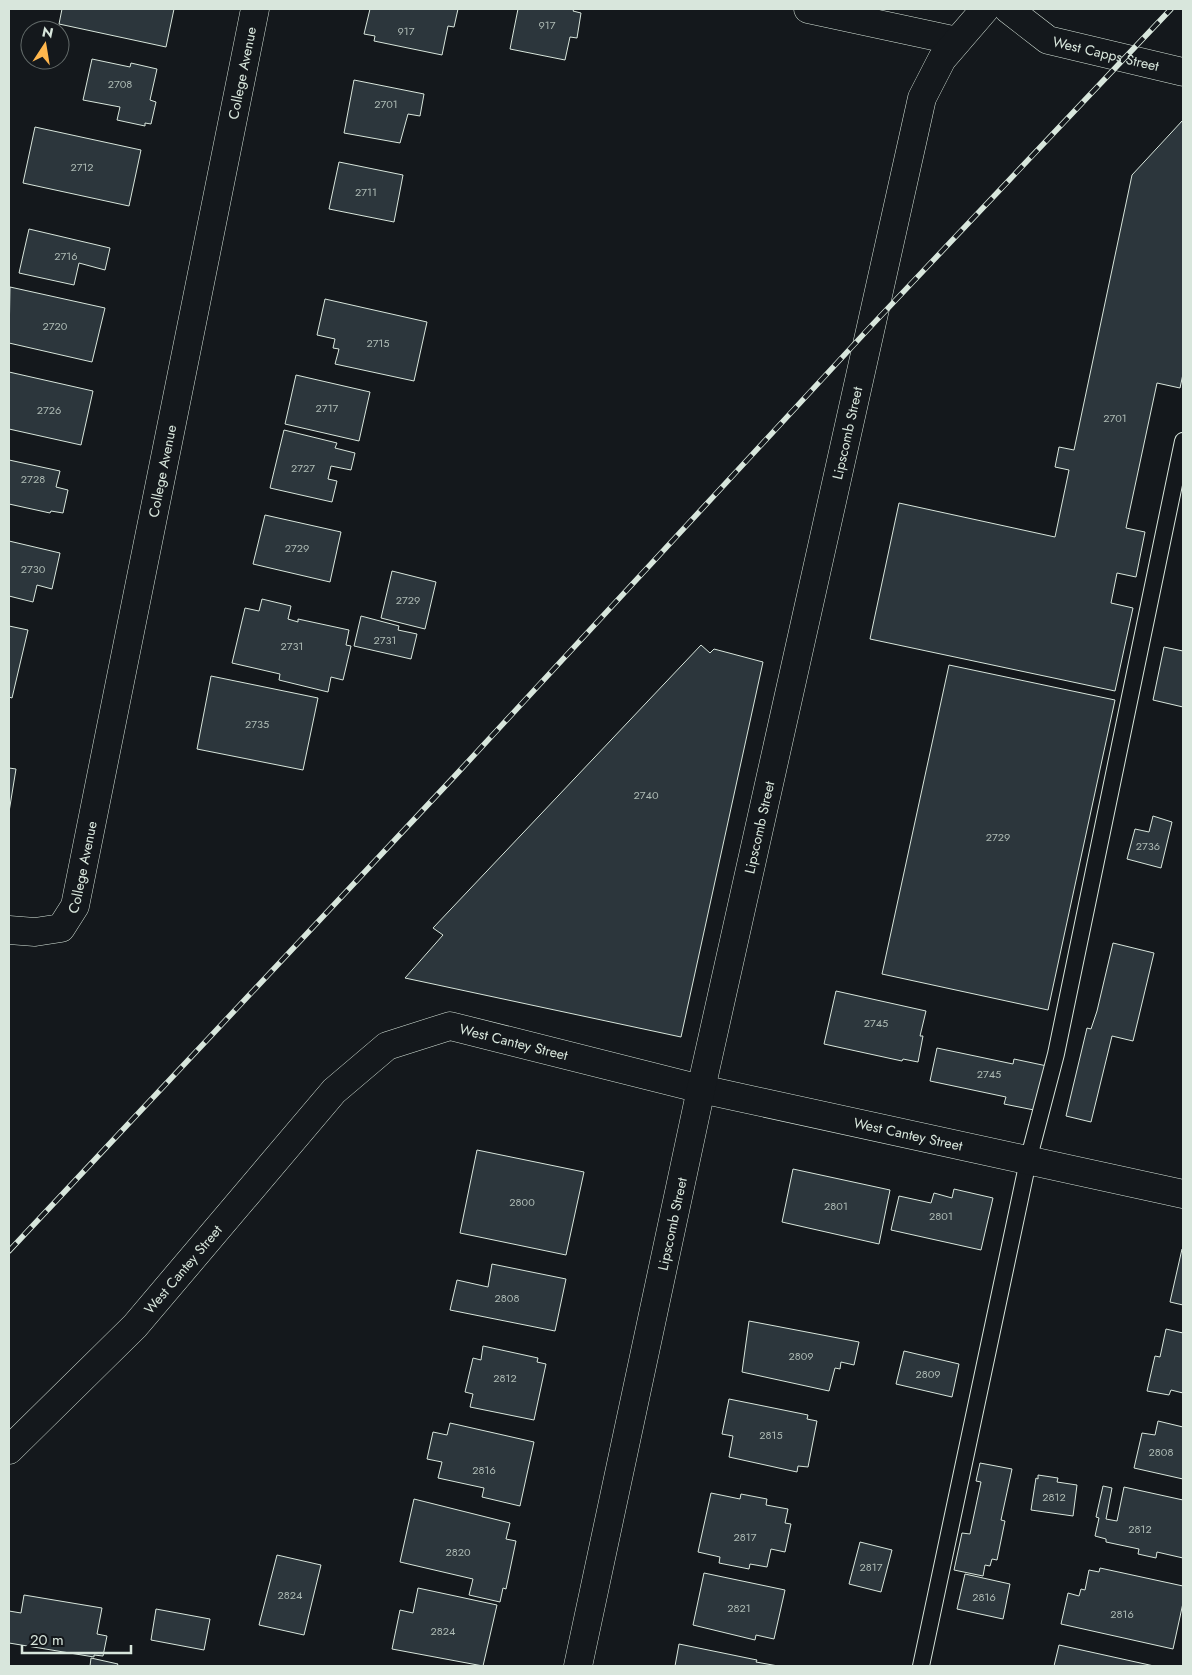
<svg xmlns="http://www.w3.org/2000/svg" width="1192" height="1675" font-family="Jost,sans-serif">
  <rect width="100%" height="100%" fill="#14181c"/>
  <!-- building -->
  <g fill="#2c363c" stroke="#d8e6dc">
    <polygon points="62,9 174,9 166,47 59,24"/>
    <polygon points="370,9 458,9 454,27 448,26 442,55 374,41 375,36 364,34"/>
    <polygon points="518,9 574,9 573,11 581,13 577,38 570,37 565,60 510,49"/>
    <polygon points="92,59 130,67 131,63 157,69 150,100 156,102 151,124 145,123 145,126 117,120 120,107 83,100"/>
    <polygon points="354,80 424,94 420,116 408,114 400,143 344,133"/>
    <polygon points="1183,120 1183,374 1180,388 1157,383 1126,528 1145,532 1136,577 1117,573 1111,603 1133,608 1115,691 870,639 899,503 1055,537 1069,470 1055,467 1059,447 1074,450 1132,175"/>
    <polygon points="35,127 141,150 129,206 23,183"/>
    <polygon points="339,162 403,175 394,222 329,209"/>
    <polygon points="29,229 110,248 105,270 79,263 74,285 19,273"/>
    <polygon points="10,287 105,308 92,362 9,343"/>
    <polygon points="325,299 427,322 414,381 335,364 339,349 333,348 335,339 317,335"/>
    <polygon points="9,372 93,391 81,445 9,429"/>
    <polygon points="296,375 370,392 359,441 285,424"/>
    <polygon points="284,430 337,443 335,448 355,453 351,470 331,466 328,479 337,481 332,502 270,488"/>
    <polygon points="9,460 60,471 56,487 68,490 63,513 51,511 50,513 9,504"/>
    <polygon points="265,515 341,532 330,582 253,564"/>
    <polygon points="9,541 60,553 52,589 37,585 33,602 9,596"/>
    <polygon points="392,571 436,582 425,629 381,618"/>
    <polygon points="262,599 291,606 288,619 298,622 298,619 349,630 346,645 351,646 343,680 331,677 328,692 279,680 280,674 232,663 245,608 259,611"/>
    <polygon points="361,616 399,626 398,630 417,634 411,659 354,646"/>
    <polygon points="9,626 28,630 12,698 9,697"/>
    <polygon points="701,645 710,653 714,649 763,662 681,1037 405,978 443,935 433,928"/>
    <polygon points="1164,647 1183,651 1183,707 1153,700"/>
    <polygon points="949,665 1115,700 1048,1010 882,974"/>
    <polygon points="211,676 318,698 303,770 197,749"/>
    <polygon points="9,768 16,769 9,812"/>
    <polygon points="1153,816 1172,822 1161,868 1127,859 1135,829 1149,832"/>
    <polygon points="1113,943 1154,953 1133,1041 1112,1036 1091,1122 1066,1116 1087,1028 1091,1029 1097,1011"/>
    <polygon points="836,991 926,1011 920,1036 923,1036 918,1062 903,1059 902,1061 824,1044"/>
    <polygon points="937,1048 1013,1064 1014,1059 1047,1066 1034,1110 1004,1104 1006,1097 930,1081"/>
    <polygon points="477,1150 584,1172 566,1255 460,1233"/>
    <polygon points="793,1169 890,1190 879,1244 782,1222"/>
    <polygon points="954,1189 993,1198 981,1250 891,1230 899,1196 931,1203 934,1193 952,1198"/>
    <polygon points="1182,1249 1183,1249 1183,1305 1170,1302"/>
    <polygon points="492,1264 566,1279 555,1331 450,1310 457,1280 488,1287"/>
    <polygon points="749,1321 859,1342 854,1365 841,1362 840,1369 835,1368 829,1391 742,1372"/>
    <polygon points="1166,1329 1183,1333 1183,1393 1171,1390 1169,1395 1147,1391 1155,1356 1160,1357"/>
    <polygon points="483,1346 538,1358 537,1362 546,1364 534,1420 470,1407 473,1394 465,1392 473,1358 481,1360"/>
    <polygon points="904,1351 959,1364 952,1397 896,1384"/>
    <polygon points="729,1399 808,1415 807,1419 817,1421 808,1467 798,1466 797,1472 729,1457 733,1436 722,1434"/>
    <polygon points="1158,1421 1183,1427 1183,1479 1134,1468 1142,1433 1155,1435"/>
    <polygon points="450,1423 534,1442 520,1506 482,1497 484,1488 438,1478 442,1462 427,1459 433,1432 447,1435"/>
    <polygon points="980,1463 1012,1469 1001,1520 1005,1521 997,1560 992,1559 990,1566 985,1565 983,1576 954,1570 962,1533 970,1534 981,1482 976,1481"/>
    <polygon points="1038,1475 1058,1478 1057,1482 1077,1485 1073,1516 1031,1510 1036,1478 1038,1479"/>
    <polygon points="1103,1486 1112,1488 1106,1519 1117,1521 1124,1487 1183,1500 1183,1558 1157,1552 1156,1558 1138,1554 1139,1549 1106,1542 1106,1539 1095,1536 1099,1518 1096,1517"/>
    <polygon points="711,1493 740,1499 741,1494 767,1499 766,1505 788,1509 785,1523 791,1524 785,1552 771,1549 767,1567 750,1564 749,1569 719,1563 720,1557 698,1552"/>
    <polygon points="414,1499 510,1523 506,1539 516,1541 506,1589 503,1588 500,1602 469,1595 473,1579 400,1562"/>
    <polygon points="860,1542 892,1550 881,1592 849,1584"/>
    <polygon points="277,1555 321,1565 304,1635 259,1625"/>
    <polygon points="1100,1568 1183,1586 1183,1603 1173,1649 1061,1624 1068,1593 1079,1596 1081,1589 1085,1590 1089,1570 1099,1572"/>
    <polygon points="704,1573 785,1590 774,1639 756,1635 755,1640 693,1625"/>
    <polygon points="965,1574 1010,1584 1003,1619 957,1609"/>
    <polygon points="418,1588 497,1605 483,1666 392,1649 400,1610 413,1613"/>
    <polygon points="24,1595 102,1608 97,1634 107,1636 103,1656 94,1655 94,1657 9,1643 9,1611 21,1613"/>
    <polygon points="156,1609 210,1619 204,1650 151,1640"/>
    <polygon points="679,1644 757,1660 756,1662 778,1666 675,1666"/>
    <polygon points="1059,1645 1154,1666 1054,1666"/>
    <polygon points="91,1658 118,1664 117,1666 90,1666"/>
  </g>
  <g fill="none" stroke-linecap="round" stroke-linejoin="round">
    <defs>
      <polyline id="service" points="921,1666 1028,1161 1056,1054 1183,441"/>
      <g id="minor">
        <polyline points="808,9 957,41"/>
        <path id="s1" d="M1008,9L1048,40L1183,72"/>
        <path id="s2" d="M9,930L35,932L61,928L75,906L255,9"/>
        <path id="s3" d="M9,1450L135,1326L334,1091L387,1046L450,1026L701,1089L1183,1194"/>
        <path id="s4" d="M578,1666L701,1089L922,98L942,59L985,9"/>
      </g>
    </defs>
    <!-- service casing -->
    <use href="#service" stroke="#d8e6dc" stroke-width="18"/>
    <!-- minor casing -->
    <use href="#minor" stroke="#d8e6dc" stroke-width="29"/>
    <!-- service -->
    <use href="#service" stroke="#14181c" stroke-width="16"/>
    <!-- minor -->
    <use href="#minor" stroke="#14181c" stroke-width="28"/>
    <defs>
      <polyline id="rail" points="9,1251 452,779 873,324 1171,9"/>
    </defs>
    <!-- rail casing -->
    <use href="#rail" stroke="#d8e6dc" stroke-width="5.5"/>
    <!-- rail -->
    <use href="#rail" stroke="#14181c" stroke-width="4" stroke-dasharray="11" stroke-linecap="butt"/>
  </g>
  <g text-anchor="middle" stroke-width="4" stroke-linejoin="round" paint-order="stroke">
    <!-- number labels -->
    <g font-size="11" fill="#adbab4">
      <text x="547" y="29">917</text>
      <text x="406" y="35">917</text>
      <text x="120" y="88">2708</text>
      <text x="386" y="108">2701</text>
      <text x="82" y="171">2712</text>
      <text x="366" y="196">2711</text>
      <text x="66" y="260">2716</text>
      <text x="55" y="330">2720</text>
      <text x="378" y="347">2715</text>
      <text x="327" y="412">2717</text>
      <text x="49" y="414">2726</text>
      <text x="1115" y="422">2701</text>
      <text x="303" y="472">2727</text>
      <text x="33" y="483">2728</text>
      <text x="297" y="552">2729</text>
      <text x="33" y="573">2730</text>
      <text x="408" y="604">2729</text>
      <text x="385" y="644">2731</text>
      <text x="292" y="650">2731</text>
      <text x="257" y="728">2735</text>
      <text x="646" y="799">2740</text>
      <text x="998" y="841">2729</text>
      <text x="1148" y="850">2736</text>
      <text x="876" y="1027">2745</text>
      <text x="989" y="1078">2745</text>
      <text x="522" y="1206">2800</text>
      <text x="836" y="1210">2801</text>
      <text x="941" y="1220">2801</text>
      <text x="507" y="1302">2808</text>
      <text x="801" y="1360">2809</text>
      <text x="928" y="1378">2809</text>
      <text x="505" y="1382">2812</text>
      <text x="771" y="1439">2815</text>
      <text x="1161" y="1456">2808</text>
      <text x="484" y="1474">2816</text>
      <text x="1054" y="1501">2812</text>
      <text x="1140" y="1533">2812</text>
      <text x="745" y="1541">2817</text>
      <text x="458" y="1556">2820</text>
      <text x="871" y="1571">2817</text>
      <text x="290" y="1599">2824</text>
      <text x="984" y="1601">2816</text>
      <text x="739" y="1612">2821</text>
      <text x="1122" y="1618">2816</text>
      <text x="443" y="1635">2824</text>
    </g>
    <!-- street labels -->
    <g font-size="14" fill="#d8e6dc" stroke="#14181c">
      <text dy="5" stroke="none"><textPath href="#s1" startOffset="110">West Capps Street</textPath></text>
      <text dy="5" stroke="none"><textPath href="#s2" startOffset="928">College Avenue</textPath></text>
      <text dy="5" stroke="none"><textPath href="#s4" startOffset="1262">Lipscomb Street</textPath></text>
      <text dy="5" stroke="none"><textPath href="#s2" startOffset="522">College Avenue</textPath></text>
      <text dy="5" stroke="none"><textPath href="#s4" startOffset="858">Lipscomb Street</textPath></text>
      <text dy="5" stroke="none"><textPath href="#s2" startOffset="118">College Avenue</textPath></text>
      <text dy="5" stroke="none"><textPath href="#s3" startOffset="686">West Cantey Street</textPath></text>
      <text dy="5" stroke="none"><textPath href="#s3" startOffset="1091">West Cantey Street</textPath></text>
      <text dy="5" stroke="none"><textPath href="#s4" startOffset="452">Lipscomb Street</textPath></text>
      <text dy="5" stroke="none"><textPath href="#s3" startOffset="251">West Cantey Street</textPath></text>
    </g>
  </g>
  <!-- border -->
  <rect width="1192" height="1675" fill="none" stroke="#d8e6dc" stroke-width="20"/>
  <!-- north arrow -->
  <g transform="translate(45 45) rotate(12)"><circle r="24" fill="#14181c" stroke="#626a69"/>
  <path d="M0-4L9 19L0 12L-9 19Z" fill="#ffb74d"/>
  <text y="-8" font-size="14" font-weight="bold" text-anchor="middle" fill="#d8e6dc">N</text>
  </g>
  <!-- scale -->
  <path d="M22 1645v8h109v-8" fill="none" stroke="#d8e6dc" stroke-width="2.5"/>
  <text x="30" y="1645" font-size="15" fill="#d8e6dc" stroke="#14181c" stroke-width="4" paint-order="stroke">20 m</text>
</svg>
